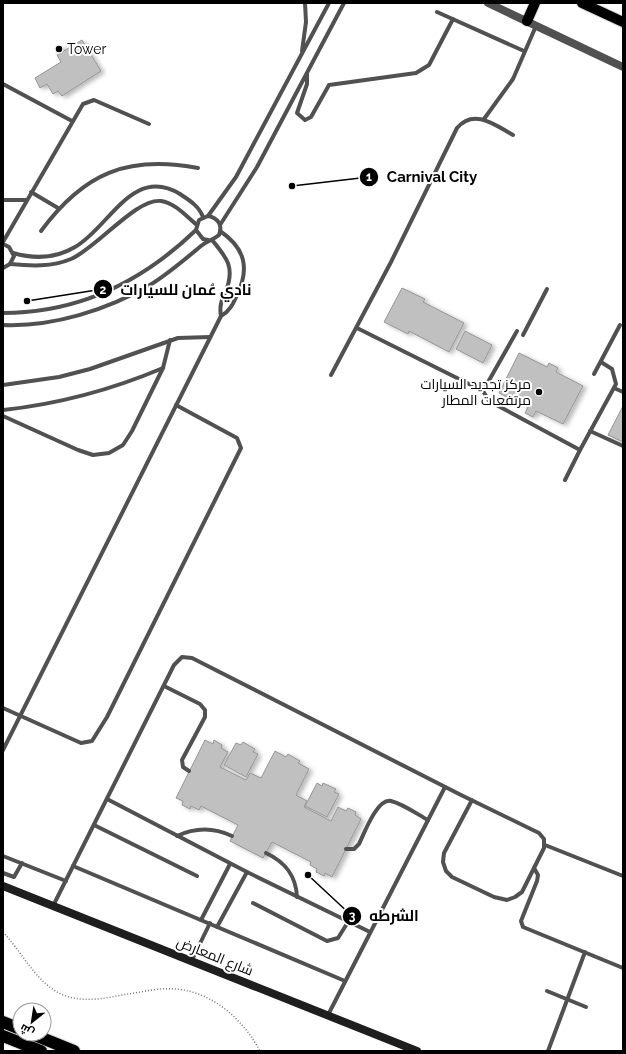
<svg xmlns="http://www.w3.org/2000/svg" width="626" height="1054" font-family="Raleway,Cairo,sans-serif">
  <defs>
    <filter id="shadow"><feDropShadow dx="3.5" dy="2" stdDeviation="2" flood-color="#0004"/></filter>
  </defs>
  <rect width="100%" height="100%" fill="#fff"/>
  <!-- building -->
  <g fill="#c0c0c0" stroke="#959595" filter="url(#shadow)">
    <polygon points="82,40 101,71 62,96 58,91 53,94 47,84 40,88 35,78 61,62 57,55"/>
    <polygon points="62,46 64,50 56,52 55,48"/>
    <polygon points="402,288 425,299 423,302 464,323 449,352 409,331 408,334 384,322"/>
    <polygon points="465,331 492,345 483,363 456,349"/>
    <polygon points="519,353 547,367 549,363 558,368 556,372 583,386 563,424 536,411 533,417 525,413 528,407 499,393"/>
    <polygon points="623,406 623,442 608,435"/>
    <polygon points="205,740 213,744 214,740 222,745 221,748 228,752 220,767 246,780 250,773 261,778 275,751 286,757 288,754 300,761 298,763 309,769 296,795 307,801 304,807 331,821 338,807 346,811 348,808 356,812 355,815 361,819 332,877 325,873 324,876 316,872 317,869 310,865 311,862 272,842 263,858 230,841 238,825 201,806 199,810 191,806 190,809 182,805 183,801 176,798"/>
    <polygon points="243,742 255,749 253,752 258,754 246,777 224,765 236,743 241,745"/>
    <polygon points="317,783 322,786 323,783 336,789 334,792 339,794 327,817 305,806"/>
  </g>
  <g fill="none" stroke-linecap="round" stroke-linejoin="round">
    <defs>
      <g id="primary">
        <polyline points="582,3 623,22"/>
        <polyline points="527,21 535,3"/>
      </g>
      <g id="highway">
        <polyline points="3,1022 20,1029"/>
        <polyline points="32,1034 74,1051"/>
        <polyline points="3,1036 41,1051"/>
      </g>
    </defs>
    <!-- primary casing -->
    <use href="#primary" stroke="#dbdbdb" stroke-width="12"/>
    <!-- highway casing -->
    <use href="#highway" stroke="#dbdbdb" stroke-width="14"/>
    <!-- path -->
    <path stroke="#737373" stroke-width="1.5" stroke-dasharray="1 2" stroke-linecap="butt" d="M3,932C24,954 38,988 69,997C88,1002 108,998 127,994C138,993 149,990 160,989C204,985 240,1014 260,1051"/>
    <!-- lane -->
    <g stroke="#515151" stroke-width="4">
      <polyline points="437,12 524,51"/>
      <polyline points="302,51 306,22 305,3"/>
      <polyline points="307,74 307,84 297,113 305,120 311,117 329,85 416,73 429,65 453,19"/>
      <polyline points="3,84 72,121"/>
      <polyline points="484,119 513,79 536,26"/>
      <polyline points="31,192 58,208"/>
      <polyline points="3,200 26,200"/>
      <polyline points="208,216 236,177 329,3"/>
      <polyline points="220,225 257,167 344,3"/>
      <path d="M41,231C84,173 127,155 198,168"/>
      <path d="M220,231C245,248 250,268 237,295C233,304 230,311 221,316"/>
      <polyline points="3,242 83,104 94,100 149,124"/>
      <polyline points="3,244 9,247 14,256 10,264 3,268"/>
      <path d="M13,253C34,259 55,259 75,247C109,228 132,165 180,194C189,200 199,206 203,217"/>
      <path d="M10,264C31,266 52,267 71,259C97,248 136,198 161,201C175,203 186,216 197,225"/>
      <path d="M3,313C79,313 143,281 196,230"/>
      <path d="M3,325C53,327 107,310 150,285C168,274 184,260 201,246C207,241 213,240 219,235C223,225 218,218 208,216L199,220L196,230L203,239L208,240"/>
      <polyline points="357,328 483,391 489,401 580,450 565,480"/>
      <polyline points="523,335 547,289"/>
      <polyline points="594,374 620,325"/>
      <path d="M331,375L391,262L457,128C474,108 495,125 513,135"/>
      <polyline points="3,385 59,377 90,369 178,338 210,337"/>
      <polyline points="614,388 623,392"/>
      <polyline points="483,391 517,331"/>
      <path d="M3,410C59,404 111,390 163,368"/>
      <polyline points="3,416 78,450 93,455 109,453 123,445 132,431 163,368 170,340"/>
      <polyline points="590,431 623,446"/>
      <polyline points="580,450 616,384 612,369 601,362"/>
      <polyline points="164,686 200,704 205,710 205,717 182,760 183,767 189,771"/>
      <polyline points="3,708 81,743 92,741 107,717 241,448 237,438 176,405"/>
      <path d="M3,750L221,316C219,306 222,299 226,291C235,267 227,258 212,240"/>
      <polyline points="107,799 247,872 370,932"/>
      <polyline points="94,825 197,876"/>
      <path d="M177,836C196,827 213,827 232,836"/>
      <polyline points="545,845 623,876"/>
      <path d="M346,849H354L359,844C364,834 377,798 391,801C403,804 417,814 428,820"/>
      <path d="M266,853C285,862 296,875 297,897"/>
      <polyline points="3,856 66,881"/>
      <polyline points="73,866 345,981"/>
      <polyline points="534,868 538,875 537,881 521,921 523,927 623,968"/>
      <polyline points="3,873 14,877 22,863"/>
      <polyline points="253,903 327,941 338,938 348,922"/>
      <polyline points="53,906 174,665 182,657 192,658 461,795 539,833 544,839 544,848 522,892 515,897 507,900 494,897 452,877 446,871 443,862 444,853 472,800"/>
      <polyline points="201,920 230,864"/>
      <polyline points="217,927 247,872"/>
      <polyline points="192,960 210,923"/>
      <polyline points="547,991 586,1007"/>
      <polyline points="328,1015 445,787"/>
      <polyline points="548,1051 585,952"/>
    </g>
    <!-- street -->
    <polyline stroke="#515151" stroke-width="8" points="488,3 623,67"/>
    <!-- secondary -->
    <polyline stroke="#1e1e1e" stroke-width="8" points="3,886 417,1051"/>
    <!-- primary -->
    <use href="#primary" stroke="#000" stroke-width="10"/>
    <!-- highway -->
    <use href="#highway" stroke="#000" stroke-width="12"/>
  </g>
  <!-- markers -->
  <g fill="#000" stroke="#fff" stroke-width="1.5">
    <circle cx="59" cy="49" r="4"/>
    <circle cx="539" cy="392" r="4"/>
  </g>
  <g text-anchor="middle" stroke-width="4" stroke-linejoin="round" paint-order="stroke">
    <!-- poi labels -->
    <g font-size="14" fill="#000" stroke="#fff" text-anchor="start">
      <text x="67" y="54">Tower</text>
      <text x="531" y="389" text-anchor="end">مركز تجديد السيارات<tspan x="531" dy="16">مرتفعات المطار</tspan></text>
    </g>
    <!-- street labels -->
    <g font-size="14" fill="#000" stroke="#fff">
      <text transform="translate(215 956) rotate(22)" y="5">شارع المعارض</text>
    </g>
  </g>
  <!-- callouts -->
  <path fill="none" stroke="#000" stroke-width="1.5" d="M292 186L369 177M27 301L103 289M308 875L352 916"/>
  <g fill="#000" stroke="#fff" stroke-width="1.5">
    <circle cx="292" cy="186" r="4"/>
    <circle cx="27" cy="301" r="4"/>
    <circle cx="308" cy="875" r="4"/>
    <circle cx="369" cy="177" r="10"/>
    <circle cx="103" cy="289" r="10"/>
    <circle cx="352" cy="916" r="10"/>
  </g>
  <g font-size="12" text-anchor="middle" font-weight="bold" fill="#fff">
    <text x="369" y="181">1</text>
    <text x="103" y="294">2</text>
    <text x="352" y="920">3</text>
  </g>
  <g font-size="15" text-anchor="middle" font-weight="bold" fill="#000" stroke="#fff" stroke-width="4" stroke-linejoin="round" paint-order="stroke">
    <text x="432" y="182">Carnival City</text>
    <text x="186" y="295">نادي عُمان للسيارات</text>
    <text x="394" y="921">الشرطه</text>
  </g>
  <!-- border -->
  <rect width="626" height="1054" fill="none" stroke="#000000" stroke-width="8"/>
  <!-- north arrow -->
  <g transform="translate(32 1022) rotate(210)"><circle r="19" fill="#ffffff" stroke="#999999"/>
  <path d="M0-3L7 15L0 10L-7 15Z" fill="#000000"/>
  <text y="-6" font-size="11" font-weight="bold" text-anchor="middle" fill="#000000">ش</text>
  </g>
</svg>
